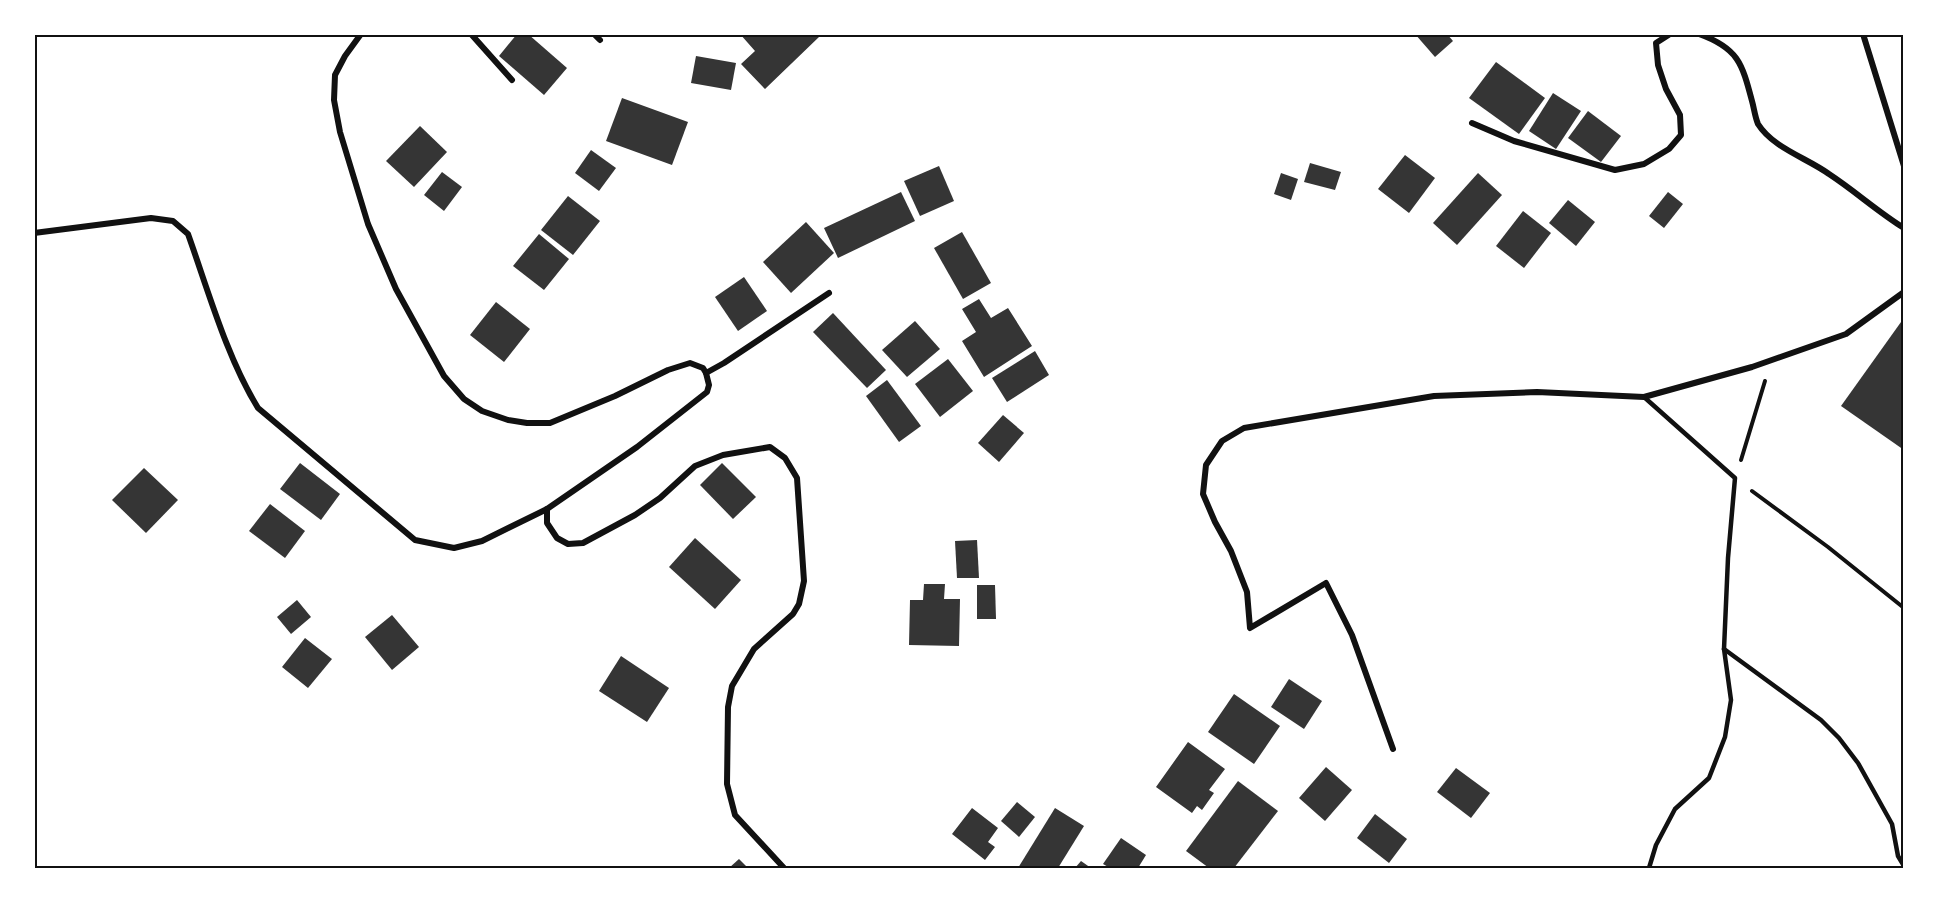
<svg xmlns="http://www.w3.org/2000/svg" width="1938" height="903" font-family="'IBM Plex Sans',sans-serif">
  <rect width="100%" height="100%" fill="#fff"/>
  <!-- building -->
  <g fill="#353535">
    <polygon points="517,34 528,34 567,68 544,95 499,56"/>
    <polygon points="740,34 817,34 819,37 765,89 741,64 755,51"/>
    <polygon points="1415,34 1447,34 1453,41 1435,57"/>
    <polygon points="696,56 736,63 731,90 691,83"/>
    <polygon points="1496,62 1545,98 1519,134 1469,98"/>
    <polygon points="1553,93 1581,111 1556,149 1529,131"/>
    <polygon points="622,98 688,122 672,165 606,141"/>
    <polygon points="1588,111 1621,136 1601,162 1568,138"/>
    <polygon points="420,126 447,152 414,187 386,161"/>
    <polygon points="591,150 616,168 599,191 575,173"/>
    <polygon points="1405,155 1435,178 1409,213 1378,189"/>
    <polygon points="1310,163 1341,172 1335,190 1304,182"/>
    <polygon points="939,166 954,201 920,216 904,181"/>
    <polygon points="442,172 462,187 444,211 424,195"/>
    <polygon points="1281,173 1298,179 1291,200 1274,194"/>
    <polygon points="1478,173 1502,195 1457,245 1433,223"/>
    <polygon points="901,192 915,221 838,258 824,228"/>
    <polygon points="1668,192 1683,204 1664,228 1649,216"/>
    <polygon points="568,196 600,221 573,255 541,230"/>
    <polygon points="1568,200 1595,222 1576,246 1549,223"/>
    <polygon points="1523,211 1551,233 1524,268 1496,246"/>
    <polygon points="806,222 834,253 791,293 763,262"/>
    <polygon points="962,232 991,283 963,299 934,248"/>
    <polygon points="539,234 569,259 544,290 513,266"/>
    <polygon points="744,277 767,311 738,331 715,297"/>
    <polygon points="979,299 991,318 1008,308 1032,346 984,377 962,341 976,332 962,309"/>
    <polygon points="496,302 530,329 504,362 470,335"/>
    <polygon points="833,313 886,370 867,388 813,332"/>
    <polygon points="915,321 940,349 907,377 882,350"/>
    <polygon points="1901,322 1904,324 1904,450 1841,406"/>
    <polygon points="1035,351 1049,375 1007,402 992,378"/>
    <polygon points="948,359 973,391 940,417 915,384"/>
    <polygon points="887,380 921,426 899,442 866,396"/>
    <polygon points="1003,415 1024,433 999,462 978,443"/>
    <polygon points="300,463 340,494 321,520 280,489"/>
    <polygon points="722,463 756,497 733,519 700,485"/>
    <polygon points="144,468 178,500 146,533 112,500"/>
    <polygon points="270,504 305,531 285,558 249,531"/>
    <polygon points="695,538 741,580 715,609 669,567"/>
    <polygon points="977,540 979,578 957,578 955,541"/>
    <polygon points="924,584 945,584 944,599 960,599 959,646 909,645 910,600 923,600"/>
    <polygon points="977,585 995,585 996,619 977,619"/>
    <polygon points="297,600 311,617 291,634 277,617"/>
    <polygon points="392,615 419,647 392,670 365,637"/>
    <polygon points="305,638 332,659 308,688 282,667"/>
    <polygon points="621,656 669,688 647,722 599,691"/>
    <polygon points="1289,679 1322,701 1304,729 1271,707"/>
    <polygon points="1234,694 1280,726 1254,764 1208,732"/>
    <polygon points="1188,742 1225,769 1209,790 1214,793 1202,810 1197,806 1192,813 1156,787"/>
    <polygon points="1326,767 1352,790 1325,821 1299,798"/>
    <polygon points="1456,768 1490,793 1471,818 1437,792"/>
    <polygon points="1238,781 1278,811 1234,868 1209,868 1186,851"/>
    <polygon points="1017,802 1035,817 1019,837 1001,821"/>
    <polygon points="972,808 998,828 988,842 995,847 985,860 952,834"/>
    <polygon points="1055,808 1084,826 1058,868 1018,868"/>
    <polygon points="1375,814 1407,839 1389,863 1357,838"/>
    <polygon points="1121,838 1146,855 1138,868 1110,868 1103,864"/>
    <polygon points="739,859 748,868 729,868"/>
    <polygon points="1081,861 1091,868 1075,868"/>
  </g>
  <g fill="none" stroke-linecap="round" stroke-linejoin="round">
    <!-- path -->
    <g stroke="#111" stroke-width="4">
      <polyline points="1741,460 1765,381"/>
      <polyline points="1752,491 1828,547 1904,608"/>
    </g>
    <!-- service -->
    <g stroke="#111" stroke-width="4.5">
      <polyline points="1644,397 1735,478 1728,558 1724,649 1731,700 1725,737 1709,778 1675,809 1656,845 1649,868"/>
      <polyline points="1724,649 1821,720 1839,738 1858,763 1892,824 1898,856 1904,866"/>
    </g>
    <!-- minor -->
    <g stroke="#111" stroke-width="6">
      <polyline points="361,34 345,56 335,75 334,100 340,132 368,224 396,289 444,376 464,399 482,411 508,420 527,423 550,423 615,396 668,370 690,363 703,368 706,373 724,363 829,293"/>
      <polyline points="471,34 512,80"/>
      <polyline points="594,34 600,40"/>
      <path d="M1699,34C1738,48 1742,63 1752,101C1754,108 1755,117 1758,124C1773,148 1807,158 1829,174C1855,191 1878,212 1904,228"/>
      <polyline points="1863,34 1904,166"/>
      <polyline points="1472,123 1514,141 1615,170 1644,164 1669,149 1681,135 1680,115 1666,89 1658,65 1656,43 1670,34"/>
      <path d="M34,233L151,218L173,221L188,234C208,290 227,358 258,408L415,540L454,548L482,541L547,509L637,447L707,392L709,385L706,373"/>
      <polyline points="547,509 547,523 557,538 568,544 583,543 635,515 660,498 695,466 723,455 770,447 785,458 797,478 804,581 799,604 793,614 754,649 732,686 728,707 727,784 735,815 784,868"/>
      <polyline points="1393,749 1352,635 1326,583 1250,628 1247,592 1231,551 1215,522 1203,494 1206,465 1222,441 1244,428 1434,396 1537,392 1644,397 1752,367 1846,334 1904,292"/>
    </g>
  </g>
  <!-- border -->
  <rect width="1938" height="903" fill="none" stroke="#ffffff" stroke-width="72"/>
  <rect x="36" y="36" width="1866" height="831" fill="none" stroke="#111" stroke-width="2"/>
</svg>
